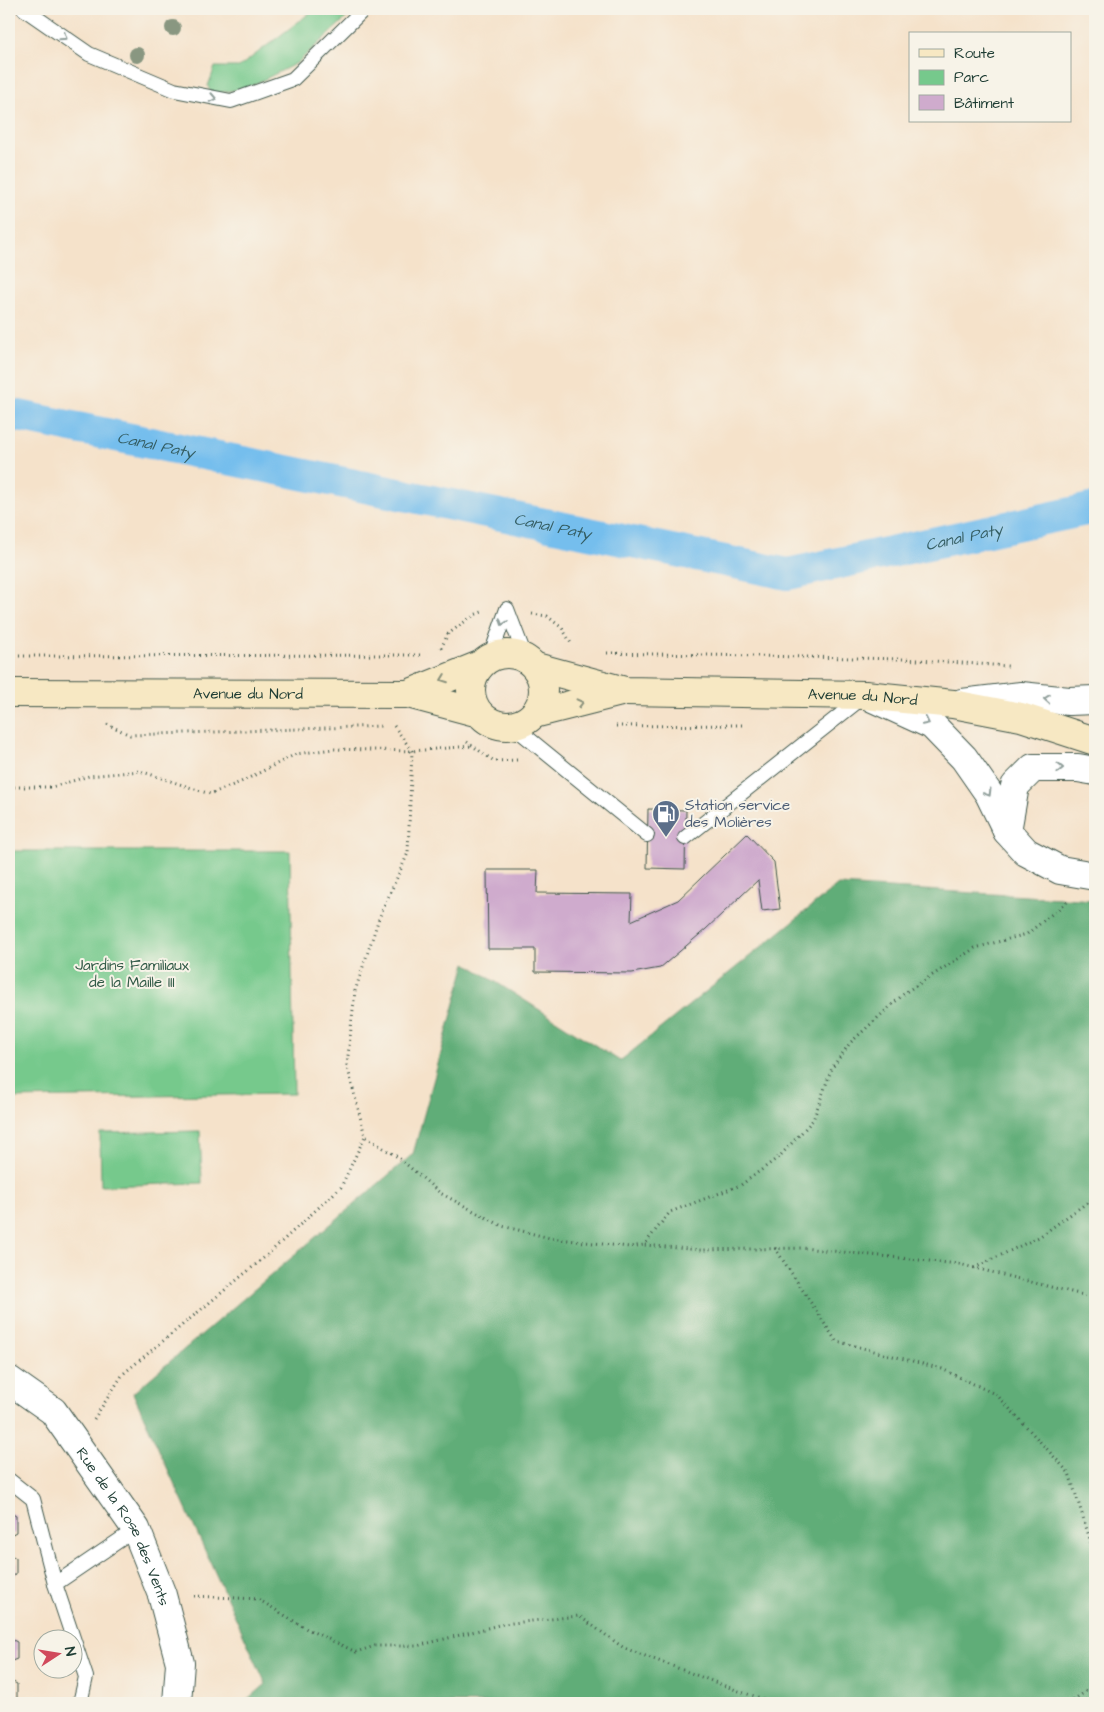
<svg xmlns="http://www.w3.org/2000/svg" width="1104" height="1712" font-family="'Architects Daughter',sans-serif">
  <rect width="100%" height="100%" fill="#f7f3e8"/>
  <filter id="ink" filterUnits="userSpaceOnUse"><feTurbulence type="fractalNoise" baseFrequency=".02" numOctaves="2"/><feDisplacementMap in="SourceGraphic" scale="10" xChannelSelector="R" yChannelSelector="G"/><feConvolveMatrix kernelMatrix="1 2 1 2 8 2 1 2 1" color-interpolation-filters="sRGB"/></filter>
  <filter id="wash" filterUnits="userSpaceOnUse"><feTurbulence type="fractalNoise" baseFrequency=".0096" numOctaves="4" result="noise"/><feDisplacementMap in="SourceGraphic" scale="20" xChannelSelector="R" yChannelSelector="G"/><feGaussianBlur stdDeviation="1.12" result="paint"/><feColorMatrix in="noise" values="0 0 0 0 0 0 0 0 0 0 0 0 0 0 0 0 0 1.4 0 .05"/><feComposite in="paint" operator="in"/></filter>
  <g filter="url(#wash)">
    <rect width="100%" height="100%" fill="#f5e2ca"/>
    <!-- green -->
    <g fill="#76c98c" stroke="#4a8360">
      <polygon points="315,9 356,9 297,63 247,88 211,94 208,86 215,67 239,67"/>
      <polygon points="9,851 290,851 294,1094 9,1098"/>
      <polygon points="200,1131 202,1183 101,1186 100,1133"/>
    </g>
    <!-- forest -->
    <polygon fill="#60ad78" stroke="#407556" points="838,885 1095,900 1095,1703 244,1703 266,1684 133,1393 413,1154 466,963 620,1061"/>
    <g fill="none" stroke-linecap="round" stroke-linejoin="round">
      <!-- canal -->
      <path stroke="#74beed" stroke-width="32" id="s1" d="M9,414L788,574L1095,508"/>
    </g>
    <g id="blocks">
      <!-- building -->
      <g fill="#cfabcd">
        <polygon points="648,809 686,810 685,869 647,868"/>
        <polygon points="747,834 774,862 780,909 762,911 758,880 706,929 660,968 632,973 535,972 535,949 488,949 487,870 538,870 537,893 632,894 631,921 678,900"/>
        <polygon points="9,1512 16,1516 16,1532 9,1536"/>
        <polygon points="9,1554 16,1558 16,1574 9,1579"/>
        <polygon points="9,1638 17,1642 17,1659 9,1662"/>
        <polygon points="9,1680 17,1684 17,1698 25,1703 9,1703"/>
      </g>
    </g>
  </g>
  <g filter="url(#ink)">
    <use href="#blocks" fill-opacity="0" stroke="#3f564a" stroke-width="1"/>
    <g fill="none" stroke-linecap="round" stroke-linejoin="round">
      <defs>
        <g id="service">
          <polyline points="24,9 89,54 174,90 231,101 293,79 364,9"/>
          <polyline points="490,657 507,609 526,659"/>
          <polyline points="513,726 647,835"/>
          <polyline points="685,838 863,697"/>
          <polyline points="9,1480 33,1499 55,1584 86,1677 80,1703"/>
          <polyline points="55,1584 136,1529"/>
        </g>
        <g id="minor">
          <polyline points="873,698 932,725 964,758 989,794 1007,831 1026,852 1060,870 1095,876"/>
          <polyline points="962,703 1021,696 1069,701 1095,700"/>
          <polyline points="1007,831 1015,786 1033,768 1078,768 1095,771"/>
          <path id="s2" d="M9,1380L53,1411L136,1529L162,1595L180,1663L177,1703"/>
        </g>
        <g id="secondary">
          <circle cx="507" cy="690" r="36"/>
          <path id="s3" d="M536,667L625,691L865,695L953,704L1021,717L1095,741"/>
          <path id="s4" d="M9,693L408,694L480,665"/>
          <polyline points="408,694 479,713"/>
          <polyline points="534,714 621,692"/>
        </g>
      </defs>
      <!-- service casing -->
      <use href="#service" stroke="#3f564a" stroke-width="16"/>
      <!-- minor casing -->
      <use href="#minor" stroke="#3f564a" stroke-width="30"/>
      <!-- secondary casing -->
      <use href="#secondary" stroke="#3f564a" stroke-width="30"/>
      <!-- path -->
      <g stroke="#3f564a" stroke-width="3" stroke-dasharray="1 4" stroke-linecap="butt">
        <polyline points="532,614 547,616 562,628 572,645"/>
        <polyline points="441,648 448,634 474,615 482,612"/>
        <polyline points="607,653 903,659 1008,666"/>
        <polyline points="9,656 421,655"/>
        <polyline points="107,724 130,735 383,726"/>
        <polyline points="394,726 412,751 408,853 379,918 355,991 347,1065 365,1136 399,1158 440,1193 502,1226 550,1238 629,1247 644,1245"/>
        <polyline points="616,726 742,725"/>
        <polyline points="467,742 494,761 518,760"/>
        <polyline points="9,787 52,787 89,776 140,771 210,794 241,782 296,754 333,749 412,751 472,746"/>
        <polyline points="1067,902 1027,934 975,948 906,992 850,1043 832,1068 813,1120 780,1156 741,1185 670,1212 644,1245 700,1250 803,1248 959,1264 1087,1296 1095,1295"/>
        <polyline points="775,1248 836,1341 942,1369 997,1395 1069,1473 1095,1555"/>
        <polyline points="974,1268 1039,1237 1095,1197"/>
        <polyline points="94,1419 123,1374 266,1256 341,1187 365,1136"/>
        <polyline points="194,1596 258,1599 307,1629 356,1652 375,1646 417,1646 503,1624 579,1616 624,1648 744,1693 778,1703"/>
        <polyline points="1069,1703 1095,1685"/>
      </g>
      <!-- service -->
      <use href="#service" stroke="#fff" stroke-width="14"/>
      <!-- minor -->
      <use href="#minor" stroke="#fff" stroke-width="28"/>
      <!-- secondary -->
      <use href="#secondary" stroke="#f7e8c3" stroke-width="28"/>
    </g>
    <!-- trees -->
    <g fill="#899781">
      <circle cx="173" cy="28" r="8"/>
      <circle cx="137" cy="55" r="8"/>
    </g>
    <!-- one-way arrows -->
    <defs><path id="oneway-chevron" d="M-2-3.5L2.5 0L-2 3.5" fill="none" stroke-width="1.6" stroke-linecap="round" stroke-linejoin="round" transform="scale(1.25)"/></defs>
    <g stroke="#8f9e9a">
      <use href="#oneway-chevron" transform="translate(64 37) rotate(35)"/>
      <use href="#oneway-chevron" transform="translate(213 98) rotate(11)"/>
      <use href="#oneway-chevron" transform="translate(503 622) rotate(109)"/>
      <use href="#oneway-chevron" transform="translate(1047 699) rotate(-175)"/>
      <use href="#oneway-chevron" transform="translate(926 722) rotate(26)"/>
      <use href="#oneway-chevron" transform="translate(1060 768) rotate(1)"/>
      <use href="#oneway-chevron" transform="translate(988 793) rotate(59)"/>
    </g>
    <g stroke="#8b927c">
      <use href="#oneway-chevron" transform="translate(444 679) rotate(159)"/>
      <use href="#oneway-chevron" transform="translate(580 703) rotate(-14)"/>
    </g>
  </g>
  <!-- icons -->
  <defs>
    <symbol id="fuel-pin" viewBox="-11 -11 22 30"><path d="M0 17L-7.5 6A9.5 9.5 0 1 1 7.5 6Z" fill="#5c6f8a" stroke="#f7f3e8"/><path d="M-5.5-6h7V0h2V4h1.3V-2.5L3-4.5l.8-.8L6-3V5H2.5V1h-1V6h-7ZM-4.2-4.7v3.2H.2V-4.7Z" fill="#fff"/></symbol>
  </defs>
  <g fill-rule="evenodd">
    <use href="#fuel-pin" x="650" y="798" width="32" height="43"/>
  </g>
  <g text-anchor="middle" stroke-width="4" stroke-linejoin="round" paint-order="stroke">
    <!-- street labels -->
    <g font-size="15" fill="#1f3d34" stroke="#f7f3e8">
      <text dy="5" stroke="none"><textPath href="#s4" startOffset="239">Avenue du Nord</textPath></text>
      <text dy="5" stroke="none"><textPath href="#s3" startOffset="330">Avenue du Nord</textPath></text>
      <text dy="5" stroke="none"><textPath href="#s2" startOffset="190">Rue de la Rose des Vents</textPath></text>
    </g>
    <!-- service labels -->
    <g font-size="15" fill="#4e5e75" stroke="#f7f3e8" text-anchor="start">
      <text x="685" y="810">Station service<tspan x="685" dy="17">des Molières</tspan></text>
    </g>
    <!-- park labels -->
    <g font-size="15" fill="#305946" stroke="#f7f3e8">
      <text x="132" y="970">Jardins Familiaux<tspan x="132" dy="17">de la Maille III</tspan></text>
    </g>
    <!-- water labels -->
    <g font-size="16" font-style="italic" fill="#345d62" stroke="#f7f3e8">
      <text dy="6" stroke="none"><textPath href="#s1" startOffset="150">Canal Paty</textPath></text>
      <text dy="6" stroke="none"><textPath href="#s1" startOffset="555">Canal Paty</textPath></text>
      <text dy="6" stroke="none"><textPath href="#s1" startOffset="975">Canal Paty</textPath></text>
    </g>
  </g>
  <!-- margin -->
  <rect width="1104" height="1712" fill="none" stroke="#f7f3e8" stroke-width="30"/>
  <!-- legend -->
  <rect x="909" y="32" width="162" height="90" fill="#f7f3e8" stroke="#a1aaa0"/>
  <rect x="919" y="49" width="25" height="8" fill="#f7e8c3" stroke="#a1aaa0"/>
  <text x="954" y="58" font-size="15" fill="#1f3d34">Route</text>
  <rect x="919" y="70" width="25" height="15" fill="#76c98c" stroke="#a1aaa0"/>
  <text x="954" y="82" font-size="15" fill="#1f3d34">Parc</text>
  <rect x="919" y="95" width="25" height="15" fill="#cfabcd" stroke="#a1aaa0"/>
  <text x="954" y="108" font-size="15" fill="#1f3d34">Bâtiment</text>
  <!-- north arrow -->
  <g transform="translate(58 1654) rotate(78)"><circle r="24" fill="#f7f3e8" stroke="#a1aaa0"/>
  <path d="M0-4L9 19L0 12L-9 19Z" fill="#d1495b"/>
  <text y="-8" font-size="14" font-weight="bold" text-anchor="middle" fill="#1f3d34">N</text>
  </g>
</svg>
